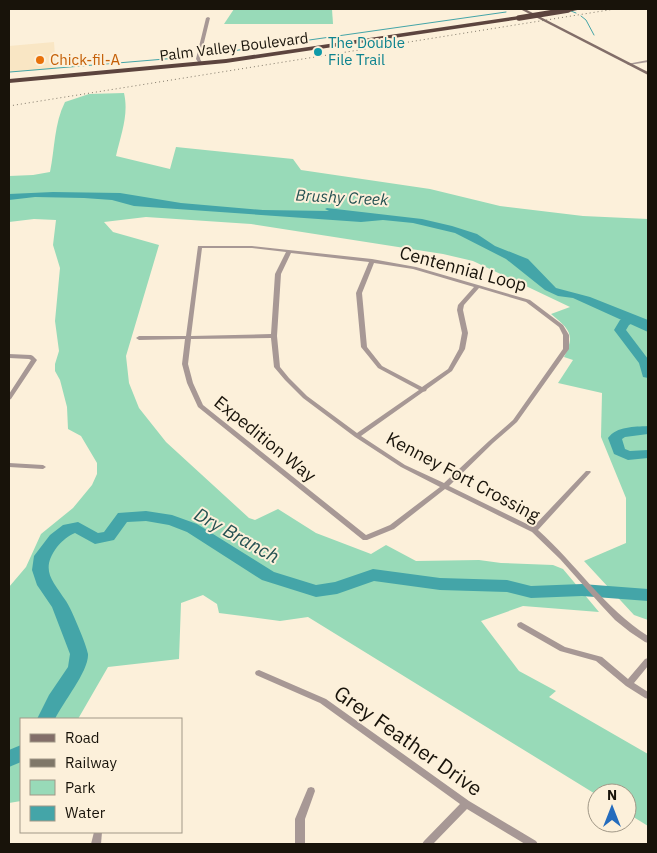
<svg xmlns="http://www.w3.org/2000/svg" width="657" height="853" font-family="'IBM Plex Sans',sans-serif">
  <rect width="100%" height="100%" fill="#fcf0da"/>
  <!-- built -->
  <polygon fill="#f9e6c4" points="54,42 56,69 9,72 9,46"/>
  <!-- green -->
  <g fill="#98dab8">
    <polygon points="234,9 332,9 333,24 224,24"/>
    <path d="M124,93C129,115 121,134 116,156L170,169L176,147L293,159L301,170L430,189L500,206L583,216L648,219V620L634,615L584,561L626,543V498L601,437L602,393L558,383L573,360L564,357C576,334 569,329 551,314L570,307L473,261L443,254L251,224L146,217L104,222L113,232L159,245L126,356L129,383L139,408L166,442L249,518L255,520L278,509L316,533L371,554L386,545L416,561L479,560L501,563L553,565L563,569L599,612L523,606L481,621L519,671L556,691L549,697L648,754V826L627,813V793H597V795L308,617L280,621L219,613L217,604L203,595L181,603L179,659L108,667L78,719H21V801L9,803V587L26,567L41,534L73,508L92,485L97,474V463L81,436L68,429L67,407L60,380L55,371V364L59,351L55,321L60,268L53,245L56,220L34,219L9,222V176L33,175L50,172C55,148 54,124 65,102L89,94Z"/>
  </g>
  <!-- water -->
  <polygon fill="#44a5a8" points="53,192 120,193 181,203 263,210 329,211 325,209 327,208 422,219 452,226 477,234 495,246 528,259 556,288 590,297 648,320 648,332 573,298 558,296 545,290 506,259 455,233 413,223 383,220 361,222 134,206 112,200 84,198 35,197 9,200 9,194"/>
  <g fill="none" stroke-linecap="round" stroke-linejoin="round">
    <!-- stream -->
    <g stroke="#44a5a8" stroke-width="1">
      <polyline points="571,11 576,13"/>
      <polyline points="581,16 586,20 594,35"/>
      <polyline points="211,54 506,12"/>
      <polyline points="10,72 189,57"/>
    </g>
    <!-- river -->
    <g fill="#44a5a8" fill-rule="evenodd">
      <polygon points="634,315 640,319 629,325 626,330 648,359 648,378 643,377 639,363 614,330 620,320"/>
      <path d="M648,426V434L625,437L622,439L625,449L630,451L648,450V458L628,460L614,454L608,438C617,426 634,427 648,426Z"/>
      <path d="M146,511L172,515L197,524L274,572L316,585L335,582L373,569L440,578L507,580L531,586L582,584L648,589V601L582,596L531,598L507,592L440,590L374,581L337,594L316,597L262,580L187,532L169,525L146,521L127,522L114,540L95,544L75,533C69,535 62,541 57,547C40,570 52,580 66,601C71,608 87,646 88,654C89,671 63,702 55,719H37L49,695L68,667L70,654L52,607L37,585L32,570L34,556L50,535L63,525L78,522L98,533L104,532L118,513Z"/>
      <polygon points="21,745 21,762 9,767 9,750"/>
    </g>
    <!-- minor -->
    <g fill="#a79895" fill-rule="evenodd">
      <polygon points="208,17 210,18 200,59 203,64 201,65 200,65 196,59 206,18"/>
      <polygon points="648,60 648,62 629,65 627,64"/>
      <path d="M198,246H252L372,259L416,267L530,300L563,325L569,335V349L517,422L493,443L449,486L533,527L586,471H590L591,472L590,473L538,530C576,564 605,609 648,636V643L645,642L630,632L615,620L601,605L560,559L532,532L445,489L394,529L367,540H363L198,407L187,383L182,364L185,339L139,340L136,338L139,336H186ZM202,248H252L286,252L275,274L271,334L191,336ZM291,253L369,262L356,293L361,347L378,368L419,390L357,433L307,396L289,378L280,367L277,336L281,274ZM374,263L413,269L474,287L458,305L457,310L462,333L459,349L448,369L422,387L382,366L367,347L362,293ZM479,288L526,302L559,327L563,335V349L513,420L489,441L444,483L405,465L361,436L423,392L426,391L427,389L452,371L465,349L468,333L463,310L464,305ZM271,338L274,367L285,380L303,398L355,437L401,467L440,487L390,525L366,535L203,405L193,383L188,364L191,339Z"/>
      <polygon points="9,354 31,355 33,356 37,360 11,399 9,400 9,394 31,360 29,359 9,358"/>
      <polygon points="9,463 43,465 46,467 43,469 9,467"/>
      <polygon points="521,622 565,647 602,657 628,679 645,659 648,658 648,666 634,683 648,692 648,699 645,698 626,686 596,661 560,651 518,627 517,625 518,623"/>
      <polygon points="259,670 326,699 469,801 536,841 538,844 525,844 467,809 433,844 422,844 424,841 460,804 320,703 256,675 255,673 256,671"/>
      <polygon points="311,787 314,788 315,791 305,819 305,844 295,844 295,819 308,788"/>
      <polygon points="94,832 102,832 101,844 91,844"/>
    </g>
    <!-- secondary -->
    <polygon fill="#826e69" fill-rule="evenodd" points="520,9 525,9 648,72 648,75"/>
    <!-- trunk -->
    <g fill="#5c443e" fill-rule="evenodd">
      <polygon points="566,9 582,9 568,12"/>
      <polygon points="519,16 521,17 521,19 226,63 9,83 9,79 226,59"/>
    </g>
    <!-- rail -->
    <polyline stroke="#7f7768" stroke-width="1" stroke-dasharray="1 3" stroke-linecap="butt" points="9,106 615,9"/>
    <!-- trunk-bridge -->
    <polyline stroke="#5c443e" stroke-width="5.5" points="519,18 568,10"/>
  </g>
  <!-- markers -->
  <circle fill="#0f9aa8" stroke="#fcf0da" stroke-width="2" cx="318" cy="52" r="5"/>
  <circle fill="#e8710a" stroke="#fcf0da" stroke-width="2" cx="40" cy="60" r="5"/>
  <g text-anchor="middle" stroke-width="4" stroke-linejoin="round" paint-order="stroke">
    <!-- far-culture labels -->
    <g font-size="15" fill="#0d838f" stroke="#fcf0da" text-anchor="start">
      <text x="328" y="48">The Double<tspan x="328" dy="17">File Trail</tspan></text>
    </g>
    <!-- far-street labels -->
    <g font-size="15" fill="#18130a" stroke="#fcf0da">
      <text transform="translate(234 47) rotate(-7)" y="5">Palm Valley Boulevard</text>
    </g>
    <!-- far-food labels -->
    <g font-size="15" fill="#c56008" stroke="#fcf0da" text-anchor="start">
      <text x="50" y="65">Chick-fil-A</text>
    </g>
    <!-- far-water labels -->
    <g font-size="16" font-style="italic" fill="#255152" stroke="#fcf0da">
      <text transform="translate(342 197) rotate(3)" y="6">Brushy Creek</text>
    </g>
    <!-- street labels -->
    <g font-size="18" fill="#18130a" stroke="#fcf0da">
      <text transform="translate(463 269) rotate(15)" y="6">Centennial Loop</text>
      <text transform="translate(265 439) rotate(39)" y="6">Expedition Way</text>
      <text transform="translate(463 477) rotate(28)" y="6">Kenney Fort Crossing</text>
    </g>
    <!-- water labels -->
    <g font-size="19" font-style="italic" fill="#255152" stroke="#fcf0da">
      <text transform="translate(237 535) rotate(29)" y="7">Dry Branch</text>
    </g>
    <!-- near-street labels -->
    <g font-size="21" fill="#18130a" stroke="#fcf0da">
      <text transform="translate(408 741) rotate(35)" y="7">Grey Feather Drive</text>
    </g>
  </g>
  <!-- border -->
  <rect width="657" height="853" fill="none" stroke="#18130a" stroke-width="20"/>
  <!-- legend -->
  <rect x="20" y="718" width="162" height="115" fill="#fcf0da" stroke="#a19887"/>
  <rect x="30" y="734" width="25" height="8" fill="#826e69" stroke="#a19887"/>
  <text x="65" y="743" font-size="15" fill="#18130a">Road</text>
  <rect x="30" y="759" width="25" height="8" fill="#7f7768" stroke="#a19887"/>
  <text x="65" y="768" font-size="15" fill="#18130a">Railway</text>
  <rect x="30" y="780" width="25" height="15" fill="#98dab8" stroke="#a19887"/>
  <text x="65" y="793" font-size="15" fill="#18130a">Park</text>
  <rect x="30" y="806" width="25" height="15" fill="#44a5a8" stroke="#a19887"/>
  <text x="65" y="818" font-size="15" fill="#18130a">Water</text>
  <!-- north arrow -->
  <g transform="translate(612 808)"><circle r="24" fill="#fcf0da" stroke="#a19887"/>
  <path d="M0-4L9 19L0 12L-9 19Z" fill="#256cbd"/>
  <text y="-8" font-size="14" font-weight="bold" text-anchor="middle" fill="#18130a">N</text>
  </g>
</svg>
